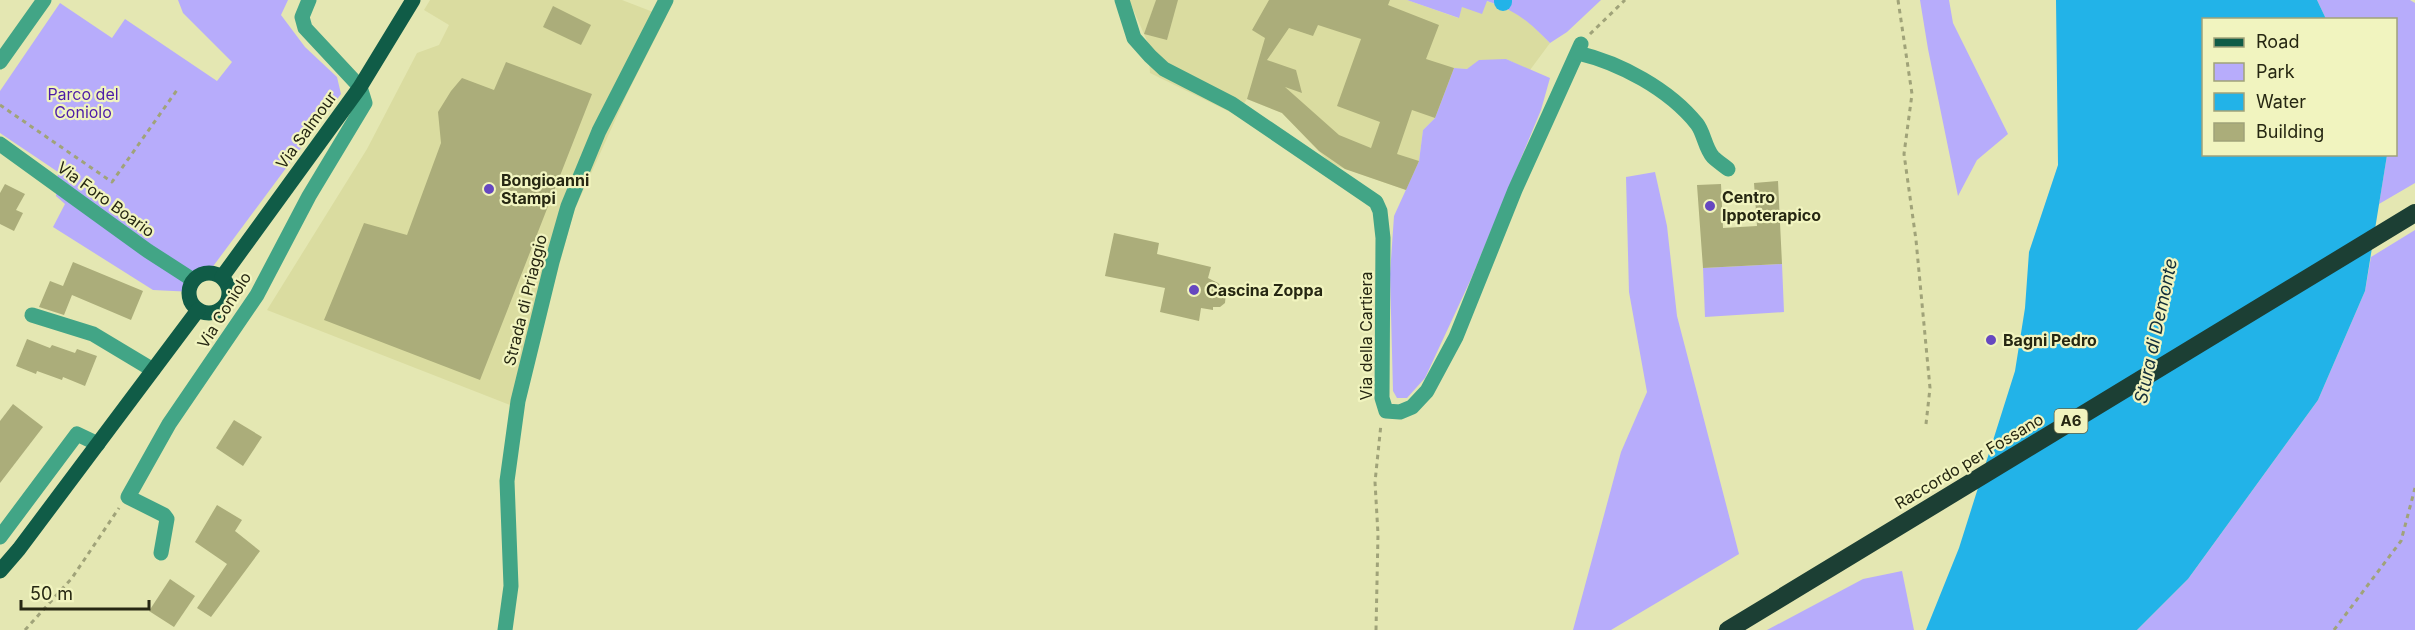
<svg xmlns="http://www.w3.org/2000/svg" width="2415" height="630" font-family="Inter,sans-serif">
  <rect width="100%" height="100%" fill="#e4e7b2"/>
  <!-- built -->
  <g fill="#dadca0">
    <polygon points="430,0 622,0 666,17 627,94 574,211 545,317 523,410 267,310 367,149 417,53 439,45 449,25 424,10"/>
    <polygon points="1129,0 1407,0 1458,18 1462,7 1486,1 1512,10 1524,17 1550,43 1530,70 1506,59 1467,69 1454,68 1435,118 1423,130 1419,161 1406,190 1331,164 1282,113 1247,99 1236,115 1150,73 1148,43"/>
  </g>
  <!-- green -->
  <g fill="#b7acfb">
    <polygon points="178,0 288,0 281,15 305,47 337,77 341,94 194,292 153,290 53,227 65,204 56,196 58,172 0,133 0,91 60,3 112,38 125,19 217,81 232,62 183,13"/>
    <path d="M1407,0H1601L1567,32L1550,43C1527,20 1518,12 1487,1L1482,14L1462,7L1459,18Z"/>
    <polygon points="1920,0 1949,0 1953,23 2008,134 1977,160 1958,196 1928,49"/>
    <polygon points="2317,0 2410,0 2415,3 2415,183 2379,204 2387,155 2396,154 2396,20 2326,19"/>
    <polygon points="1506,59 1550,78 1541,110 1471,279 1425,378 1407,398 1397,398 1393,391 1390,274 1394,216 1419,161 1423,130 1435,118 1454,68 1467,69 1479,60"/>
    <polygon points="1655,172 1667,226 1677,316 1739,554 1611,630 1573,630 1621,452 1647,392 1629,292 1626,177"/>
    <polygon points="2415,230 2415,630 2137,630 2188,579 2318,400 2365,291 2371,257"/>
    <polygon points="1782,264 1784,312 1705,317 1703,268"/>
    <polygon points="1902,571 1914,630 1767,630 1863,579"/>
  </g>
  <!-- water -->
  <polygon fill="#22b3e8" points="2056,0 2317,0 2326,19 2204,20 2204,154 2387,155 2365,291 2318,400 2188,579 2137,630 1926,630 1959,548 2015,371 2025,308 2029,252 2058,165"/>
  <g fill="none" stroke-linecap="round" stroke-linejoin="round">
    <!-- canal -->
    <polyline stroke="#22b3e8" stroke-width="18" points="1503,2 1503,0"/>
  </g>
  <!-- building -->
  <g fill="#abad7a" fill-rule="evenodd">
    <polygon points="1156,0 1178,0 1167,40 1144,34"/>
    <path d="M1269,0H1390L1388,5L1439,25L1426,59L1454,68L1435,118L1412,110L1397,154L1419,161L1406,190L1345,169L1319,151L1282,113L1247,99L1265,38L1252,30ZM1318,25L1361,39L1337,106L1380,122L1371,148L1339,135L1285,87L1302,93L1296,70L1267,60L1289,28L1313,36Z"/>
    <polygon points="553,6 591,25 581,45 543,27"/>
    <polygon points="506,62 592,94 480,380 324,320 364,223 407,235 441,143 438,112 451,91 462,78 494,90"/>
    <polygon points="1778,181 1782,264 1703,268 1697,185 1721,184 1723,228 1757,226 1754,183"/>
    <polygon points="5,184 25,194 16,210 23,213 14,231 0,224 0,193"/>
    <polygon points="1114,233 1159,243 1157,254 1211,267 1208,278 1218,283 1226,292 1225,303 1220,307 1213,307 1213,310 1201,308 1199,321 1160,312 1165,288 1105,276"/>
    <polygon points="73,262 143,291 131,320 72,295 64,315 39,307 50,281 63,286"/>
    <polygon points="27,339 50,348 52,345 75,353 77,349 97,356 85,386 63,377 62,380 37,371 36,374 16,366"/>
    <polygon points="13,404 43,427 0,483 0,421"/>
    <polygon points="234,420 262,437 243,466 216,448"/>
    <polygon points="217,505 242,520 235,531 260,551 211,617 197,608 227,564 195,542"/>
    <polygon points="170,579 195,596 174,627 149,611"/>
  </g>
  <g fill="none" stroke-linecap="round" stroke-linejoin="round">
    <!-- path -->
    <g stroke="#a0a379" stroke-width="3" stroke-dasharray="4.5 4.5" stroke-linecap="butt">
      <polyline points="1898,0 1912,94 1904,154 1916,240 1930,388 1926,424"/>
      <polyline points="1590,34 1625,0"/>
      <polyline points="0,105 112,182 177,90"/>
      <polyline points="25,630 72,578 119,508"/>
      <polyline points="1376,630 1378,534 1375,482 1381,424"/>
      <polyline points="2334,630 2401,541 2415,488"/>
    </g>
    <!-- minor -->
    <g stroke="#42a586" stroke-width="15">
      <polyline points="1122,0 1134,38 1150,56 1164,69 1232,104 1376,202 1380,211 1383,238 1382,398 1386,411 1400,412 1412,407 1427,391 1456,337 1515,190 1581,44"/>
      <path d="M1578,53C1620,63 1669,89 1697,124C1704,133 1705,148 1713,157C1717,161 1723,165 1728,169"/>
      <polyline points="0,62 44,0"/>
      <polyline points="0,144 148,251 193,280"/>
      <polyline points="32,315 93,334 153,370"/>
      <polyline points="0,537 77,434 98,444"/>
      <polyline points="161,553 167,519 164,515 128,497 169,424 257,295 309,196 365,103 360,87 305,28 302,17 309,0"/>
      <polyline points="505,630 511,586 507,481 518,401 552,262 568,206 599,131 666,0"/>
    </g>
    <!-- major -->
    <g stroke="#105c47" stroke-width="15">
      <circle cx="209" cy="293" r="20"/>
      <polyline points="222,277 360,87 413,0"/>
      <polyline points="0,571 19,549 198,310"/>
    </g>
    <!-- highway -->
    <polyline stroke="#1c3f34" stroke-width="18" points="1728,630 2415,213"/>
  </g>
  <!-- markers -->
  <g fill="#6648c0" stroke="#f1f4bf" stroke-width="2">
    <circle cx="489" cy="189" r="6"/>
    <circle cx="1710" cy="206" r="6"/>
    <circle cx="1194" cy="290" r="6"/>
    <circle cx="1991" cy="340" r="6"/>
  </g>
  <g text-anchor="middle" stroke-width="4.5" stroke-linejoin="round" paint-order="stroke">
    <!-- shield labels -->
    <rect fill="#f1f4bf" stroke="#636446" stroke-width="1.5" x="2054.5" y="409" width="33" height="24" rx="4.5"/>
    <g font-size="15" font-weight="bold" fill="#262712">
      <text x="2071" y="426">A6</text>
    </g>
    <!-- park labels -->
    <g font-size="16" fill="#4d1ca8" stroke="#f1f4bf">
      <text x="83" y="100">Parco del<tspan x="83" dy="18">Coniolo</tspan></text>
    </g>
    <!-- street labels -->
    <g font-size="16" fill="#262712" stroke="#f1f4bf">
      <text transform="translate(306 130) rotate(-54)" y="6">Via Salmour</text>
      <text transform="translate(106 199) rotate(36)" y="6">Via Foro Boario</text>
      <text transform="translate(525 300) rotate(-76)" y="6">Strada di Priaggio</text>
      <text transform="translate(224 310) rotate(-58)" y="6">Via Coniolo</text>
      <text transform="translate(1366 336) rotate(-90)" y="6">Via della Cartiera</text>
      <text transform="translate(1969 461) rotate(-31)" y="6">Raccordo per Fossano</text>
    </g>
    <!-- poi labels -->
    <g font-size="16" font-weight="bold" fill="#262712" stroke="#f1f4bf" text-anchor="start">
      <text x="501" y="186">Bongioanni<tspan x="501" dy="18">Stampi</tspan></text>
      <text x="1722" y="203">Centro<tspan x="1722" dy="18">Ippoterapico</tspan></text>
      <text x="1206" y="296">Cascina Zoppa</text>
      <text x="2003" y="346">Bagni Pedro</text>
    </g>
    <!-- water labels -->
    <g font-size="18" font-style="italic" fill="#122d39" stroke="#f1f4bf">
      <text transform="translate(2156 331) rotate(-78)" y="6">Stura di Demonte</text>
    </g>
  </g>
  <!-- legend -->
  <rect x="2202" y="18" width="195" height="138" fill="#f1f4bf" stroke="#a0a27a" stroke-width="1.5"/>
  <rect x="2214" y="38" width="30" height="9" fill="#105c47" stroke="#a0a27a" stroke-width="1.5"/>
  <text x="2256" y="48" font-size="18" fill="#262712">Road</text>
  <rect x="2214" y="63" width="30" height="18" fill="#b7acfb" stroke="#a0a27a" stroke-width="1.5"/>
  <text x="2256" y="78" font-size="18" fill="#262712">Park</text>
  <rect x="2214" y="93" width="30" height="18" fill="#22b3e8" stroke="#a0a27a" stroke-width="1.5"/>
  <text x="2256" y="108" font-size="18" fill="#262712">Water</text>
  <rect x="2214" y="123" width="30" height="18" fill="#abad7a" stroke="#a0a27a" stroke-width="1.5"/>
  <text x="2256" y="138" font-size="18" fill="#262712">Building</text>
  <!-- scale -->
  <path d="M21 600v9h128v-9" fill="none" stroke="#262712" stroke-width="3"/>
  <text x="30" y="600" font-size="18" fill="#262712" stroke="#f1f4bf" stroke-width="4.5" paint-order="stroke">50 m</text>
</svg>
